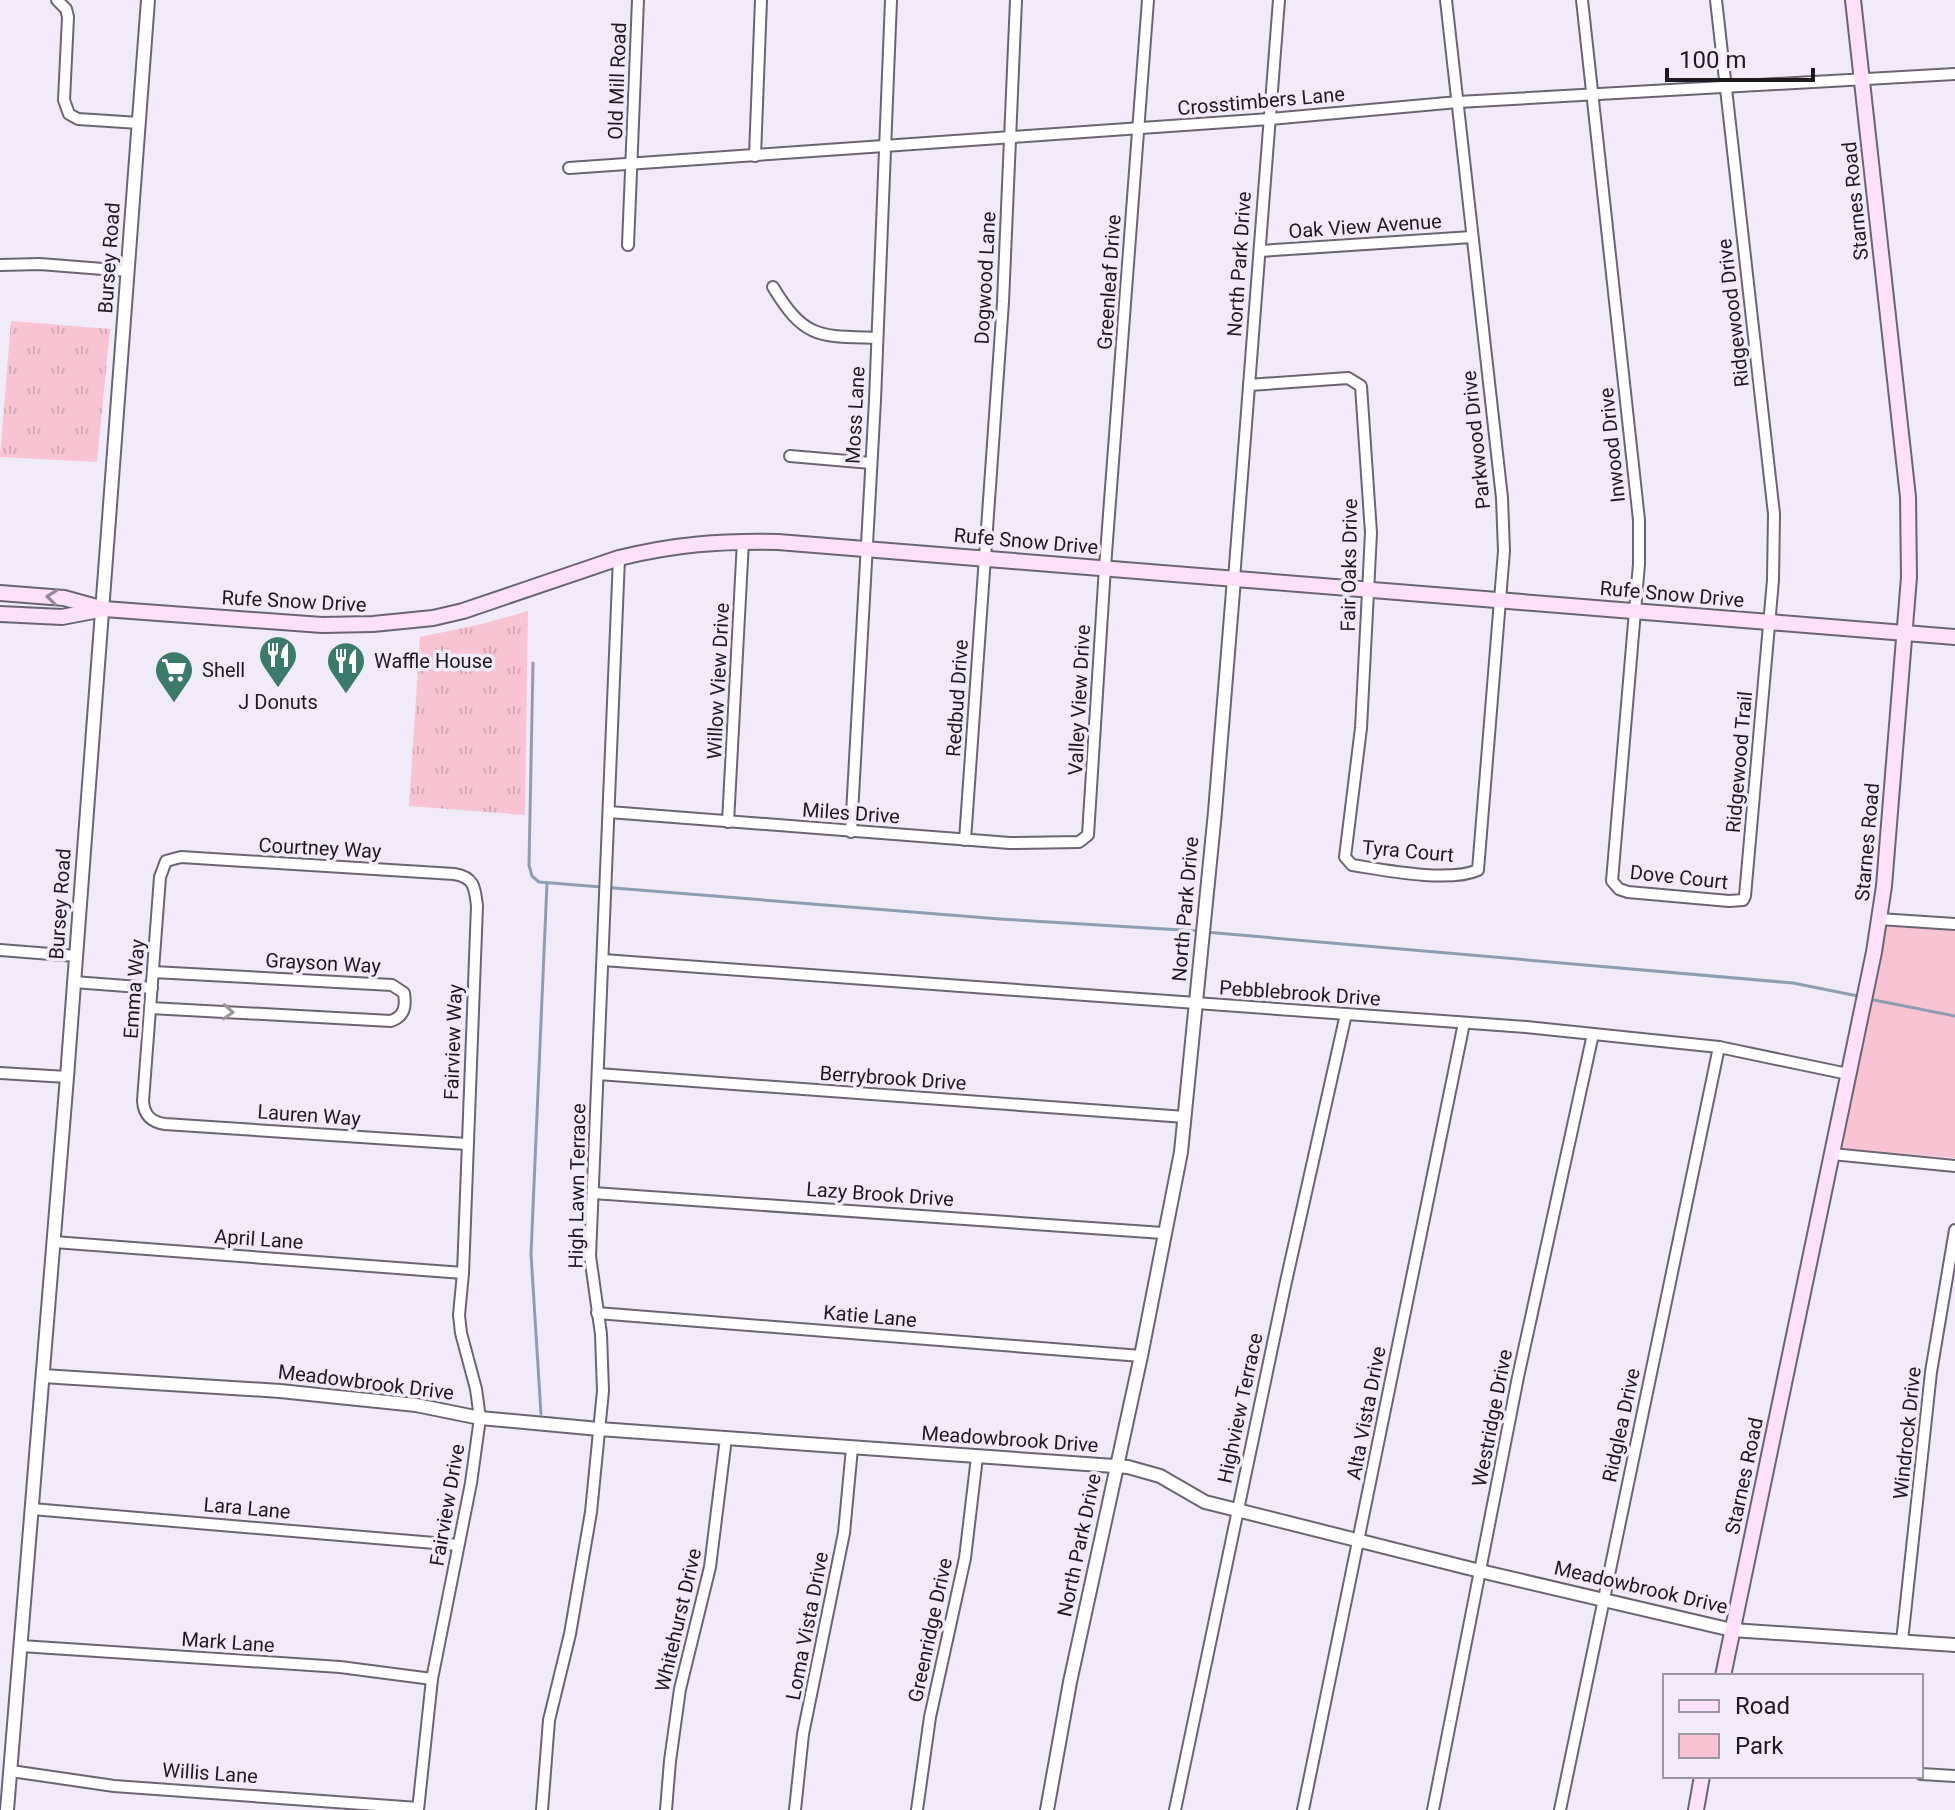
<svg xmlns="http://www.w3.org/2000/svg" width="1955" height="1810" font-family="Roboto,sans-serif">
  <defs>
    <pattern id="grass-tufts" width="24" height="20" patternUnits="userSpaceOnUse" patternTransform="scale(2)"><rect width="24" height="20" fill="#f8c4d3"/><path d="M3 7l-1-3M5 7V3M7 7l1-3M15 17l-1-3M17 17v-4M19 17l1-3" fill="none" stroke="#d4a8b5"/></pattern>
  </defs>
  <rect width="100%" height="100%" fill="#f0eaf9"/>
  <!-- grass -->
  <g fill="url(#grass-tufts)">
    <polygon points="11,321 110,329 97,462 0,457"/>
    <polygon points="528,611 525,815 409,806 420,637 482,624"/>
  </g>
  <!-- park -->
  <polygon fill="#f8c4d3" points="1886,924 1955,930 1955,1158 1842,1149"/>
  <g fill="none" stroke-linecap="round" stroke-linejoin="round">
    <!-- stream -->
    <g stroke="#8e9db2" stroke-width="3">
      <polyline points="533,663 529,865 532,876 539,882 1000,919 1198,931"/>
      <polyline points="1205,932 1793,983 1858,996"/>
      <polyline points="1869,999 1955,1016"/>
      <polyline points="541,1414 531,1254 547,883"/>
    </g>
    <defs>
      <g id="minor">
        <polyline points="57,0 66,9 68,17 64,100 69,114 78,119 139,123"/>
        <polyline points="1582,0 1639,520 1639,564 1612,881 1619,889 1628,892 1729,901 1743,900 1745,896 1773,580 1774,514 1716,0"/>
        <polyline points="755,156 761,0"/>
        <polyline points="569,168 1270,119 1458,102 1955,74"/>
        <polyline points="628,245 638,0"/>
        <polyline points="1260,251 1472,237"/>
        <polyline points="0,265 40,264 128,271"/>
        <path d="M773,287C805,340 820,336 877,338"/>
        <path d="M1249,385L1348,378L1361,386L1371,533L1361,728L1345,857L1352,865C1384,870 1449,883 1478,870L1504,551L1502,498L1446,0"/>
        <polyline points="790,456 871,463"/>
        <polyline points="1234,579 1279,0"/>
        <polyline points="609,812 1010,843 1079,842 1088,835 1105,567 1148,0"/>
        <polyline points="728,822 743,541"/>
        <polyline points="851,832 875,400 891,0"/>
        <polyline points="965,840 1003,302 1016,0"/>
        <polyline points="1879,919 1955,924"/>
        <polyline points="0,950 76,956"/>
        <polyline points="603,960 1526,1027 1719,1047 1848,1074"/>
        <polyline points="74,982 152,988"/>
        <path d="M150,1008L391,1021C405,1016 406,1006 404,993L392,985L153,972"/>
        <polyline points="0,1073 67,1077"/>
        <polyline points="598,1074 1185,1117"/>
        <polyline points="1832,1154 1955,1166"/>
        <polyline points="593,1193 1163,1233"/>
        <polyline points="54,1242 463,1273"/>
        <polyline points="597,1313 1141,1356"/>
        <polyline points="32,1509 458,1545"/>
        <polyline points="1902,1641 1931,1372 1955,1230"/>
        <polyline points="21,1646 340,1667 432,1679"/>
        <polyline points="11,1771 114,1786 418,1808"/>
        <polyline points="1921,1774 1955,1776"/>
        <path d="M418,1810L432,1679L471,1483L480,1418L476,1389L461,1333L459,1315L463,1273L477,906C475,887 474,877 454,874L181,857L166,861L160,877L143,1101C144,1115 151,1122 165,1124L467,1144"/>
        <polyline points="542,1810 549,1720 570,1634 591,1512 603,1391 601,1334 590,1256 619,558"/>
        <polyline points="666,1810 670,1761 680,1689 710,1567 726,1438"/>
        <polyline points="795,1810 803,1734 844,1533 852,1448"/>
        <polyline points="917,1810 930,1717 965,1558 977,1457"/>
        <polyline points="1175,1810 1285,1286 1346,1014"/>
        <polyline points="1303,1810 1464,1023"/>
        <polyline points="1433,1810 1518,1377 1593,1034"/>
        <polyline points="1560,1810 1719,1047"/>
      </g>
      <g id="tertiary">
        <polyline points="43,1376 280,1391 416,1405 480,1418 599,1429 1128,1467 1160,1476 1205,1502 1480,1571 1732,1630 1955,1645"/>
        <polyline points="7,1810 67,1077 148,0"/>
        <polyline points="1047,1810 1070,1682 1141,1356 1181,1152 1215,812 1234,579"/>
      </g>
      <g id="secondary">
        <path d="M0,593L64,598L104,609L322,625L373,624L433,618L463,611L619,558C676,544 719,541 778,542L1955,637"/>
        <polyline points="0,614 62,617 99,610"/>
        <polyline points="1723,1676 1874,952 1884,886 1909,577 1908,497 1853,0"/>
        <polyline points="1696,1810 1702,1776"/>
      </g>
    </defs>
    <!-- minor casing -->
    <use href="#minor" stroke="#6a6571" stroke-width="14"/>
    <!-- tertiary casing -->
    <use href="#tertiary" stroke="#6a6571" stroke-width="16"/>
    <!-- secondary casing -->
    <use href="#secondary" stroke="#6a6571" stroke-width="18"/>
    <!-- minor -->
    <use href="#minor" stroke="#fff" stroke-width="10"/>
    <!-- tertiary -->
    <use href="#tertiary" stroke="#fff" stroke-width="12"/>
    <!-- secondary -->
    <use href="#secondary" stroke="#fde0f9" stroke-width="14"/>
  </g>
  <!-- one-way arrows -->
  <defs><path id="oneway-chevron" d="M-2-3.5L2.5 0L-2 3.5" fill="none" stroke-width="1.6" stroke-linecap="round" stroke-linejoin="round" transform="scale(2)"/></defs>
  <use stroke="#988797" href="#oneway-chevron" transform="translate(52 597) rotate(-174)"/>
  <use stroke="#99989b" href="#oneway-chevron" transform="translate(228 1012) rotate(3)"/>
  <!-- icons -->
  <defs>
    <symbol id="restaurant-pin" viewBox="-11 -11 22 30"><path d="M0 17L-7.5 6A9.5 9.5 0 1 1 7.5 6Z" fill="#3b7b6a" stroke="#f0eaf9"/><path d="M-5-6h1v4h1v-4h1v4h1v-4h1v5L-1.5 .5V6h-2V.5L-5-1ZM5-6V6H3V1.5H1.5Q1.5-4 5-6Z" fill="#fff"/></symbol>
    <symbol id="supermarket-pin" viewBox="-11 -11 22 30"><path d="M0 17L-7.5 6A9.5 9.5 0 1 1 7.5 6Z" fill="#3b7b6a" stroke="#f0eaf9"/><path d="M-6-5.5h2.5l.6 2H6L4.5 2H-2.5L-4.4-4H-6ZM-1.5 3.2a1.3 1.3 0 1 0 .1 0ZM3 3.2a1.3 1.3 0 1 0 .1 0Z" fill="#fff"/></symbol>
  </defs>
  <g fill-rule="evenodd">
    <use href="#restaurant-pin" x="256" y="633" width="44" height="60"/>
    <use href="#restaurant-pin" x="324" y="639" width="44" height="60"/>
    <use href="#supermarket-pin" x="152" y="648" width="44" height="60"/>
  </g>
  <g text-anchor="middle" stroke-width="7" stroke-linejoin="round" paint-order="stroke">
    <!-- street labels -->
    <g font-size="20" fill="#1d1b20" stroke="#f0eaf9">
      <text transform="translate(617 81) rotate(-88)" y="7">Old Mill Road</text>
      <text transform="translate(1261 101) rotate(-5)" y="7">Crosstimbers Lane</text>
      <text transform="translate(1855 201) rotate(-96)" y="7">Starnes Road</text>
      <text transform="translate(1365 226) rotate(-4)" y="7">Oak View Avenue</text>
      <text transform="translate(109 258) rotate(-86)" y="7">Bursey Road</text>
      <text transform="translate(1239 264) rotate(-86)" y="7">North Park Drive</text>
      <text transform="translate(985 278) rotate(-87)" y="7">Dogwood Lane</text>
      <text transform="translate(1109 282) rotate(-86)" y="7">Greenleaf Drive</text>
      <text transform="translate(1733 313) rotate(-97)" y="7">Ridgewood Drive</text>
      <text transform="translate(855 415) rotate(-87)" y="7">Moss Lane</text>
      <text transform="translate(1476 440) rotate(-96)" y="7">Parkwood Drive</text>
      <text transform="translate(1612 445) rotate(-96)" y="7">Inwood Drive</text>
      <text transform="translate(1026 541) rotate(5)" y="7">Rufe Snow Drive</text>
      <text transform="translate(1349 565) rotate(-89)" y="7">Fair Oaks Drive</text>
      <text transform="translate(1672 594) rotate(5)" y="7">Rufe Snow Drive</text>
      <text transform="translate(294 601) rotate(3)" y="7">Rufe Snow Drive</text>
      <text transform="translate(718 681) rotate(-87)" y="7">Willow View Drive</text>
      <text transform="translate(957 698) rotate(-86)" y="7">Redbud Drive</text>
      <text transform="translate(1079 700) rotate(-87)" y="7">Valley View Drive</text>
      <text transform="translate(1739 762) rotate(-85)" y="7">Ridgewood Trail</text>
      <text transform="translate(851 813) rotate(4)" y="7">Miles Drive</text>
      <text transform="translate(1867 842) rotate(-85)" y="7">Starnes Road</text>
      <text transform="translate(320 848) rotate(3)" y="7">Courtney Way</text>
      <text transform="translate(1408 851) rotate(5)" y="7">Tyra Court</text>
      <text transform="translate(1679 877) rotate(6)" y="7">Dove Court</text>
      <text transform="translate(60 904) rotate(-86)" y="7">Bursey Road</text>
      <text transform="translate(1185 909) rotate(-85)" y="7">North Park Drive</text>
      <text transform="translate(323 963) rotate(3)" y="7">Grayson Way</text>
      <text transform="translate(134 989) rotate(-86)" y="7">Emma Way</text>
      <text transform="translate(1300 993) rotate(4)" y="7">Pebblebrook Drive</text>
      <text transform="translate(453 1042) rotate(-88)" y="7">Fairview Way</text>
      <text transform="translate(893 1078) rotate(4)" y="7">Berrybrook Drive</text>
      <text transform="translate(309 1115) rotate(4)" y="7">Lauren Way</text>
      <text transform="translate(577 1186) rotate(-89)" y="7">High Lawn Terrace</text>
      <text transform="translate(880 1194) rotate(4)" y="7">Lazy Brook Drive</text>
      <text transform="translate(259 1239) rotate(4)" y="7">April Lane</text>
      <text transform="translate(870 1316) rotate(5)" y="7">Katie Lane</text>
      <text transform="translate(366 1382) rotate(7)" y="7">Meadowbrook Drive</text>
      <text transform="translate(1240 1408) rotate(-78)" y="7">Highview Terrace</text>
      <text transform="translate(1366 1413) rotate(-79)" y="7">Alta Vista Drive</text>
      <text transform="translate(1492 1418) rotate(-79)" y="7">Westridge Drive</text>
      <text transform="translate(1621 1425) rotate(-78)" y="7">Ridglea Drive</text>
      <text transform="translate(1907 1433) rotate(-84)" y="7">Windrock Drive</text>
      <text transform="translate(1010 1439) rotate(4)" y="7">Meadowbrook Drive</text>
      <text transform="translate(1744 1476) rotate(-78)" y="7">Starnes Road</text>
      <text transform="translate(447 1505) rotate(-80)" y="7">Fairview Drive</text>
      <text transform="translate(247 1508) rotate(5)" y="7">Lara Lane</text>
      <text transform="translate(1079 1545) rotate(-78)" y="7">North Park Drive</text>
      <text transform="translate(1641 1587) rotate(13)" y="7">Meadowbrook Drive</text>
      <text transform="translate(678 1620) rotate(-77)" y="7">Whitehurst Drive</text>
      <text transform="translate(807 1626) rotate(-79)" y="7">Loma Vista Drive</text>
      <text transform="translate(930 1630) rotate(-78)" y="7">Greenridge Drive</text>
      <text transform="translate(228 1642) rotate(4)" y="7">Mark Lane</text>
      <text transform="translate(210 1773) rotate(4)" y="7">Willis Lane</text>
    </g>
    <!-- poi labels -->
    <g font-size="20" fill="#1d1b20" stroke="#f0eaf9" text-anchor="start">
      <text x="374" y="668">Waffle House</text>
      <text x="202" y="677">Shell</text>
      <text x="278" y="709" text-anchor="middle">J Donuts</text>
    </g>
  </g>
  <!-- legend -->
  <rect x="1663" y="1674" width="260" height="104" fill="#f0eaf9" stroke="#9c97a2" stroke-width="2"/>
  <rect x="1679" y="1700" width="40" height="12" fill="#fde0f9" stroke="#9c97a2" stroke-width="2"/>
  <text x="1735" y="1714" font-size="24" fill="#1d1b20">Road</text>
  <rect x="1679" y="1734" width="40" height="24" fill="#f8c4d3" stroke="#9c97a2" stroke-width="2"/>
  <text x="1735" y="1754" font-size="24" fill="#1d1b20">Park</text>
  <!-- scale -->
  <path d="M1667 68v12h146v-12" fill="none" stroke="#1d1b20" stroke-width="4"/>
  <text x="1679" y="68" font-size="24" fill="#1d1b20" stroke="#f0eaf9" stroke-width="6" paint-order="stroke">100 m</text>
</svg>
